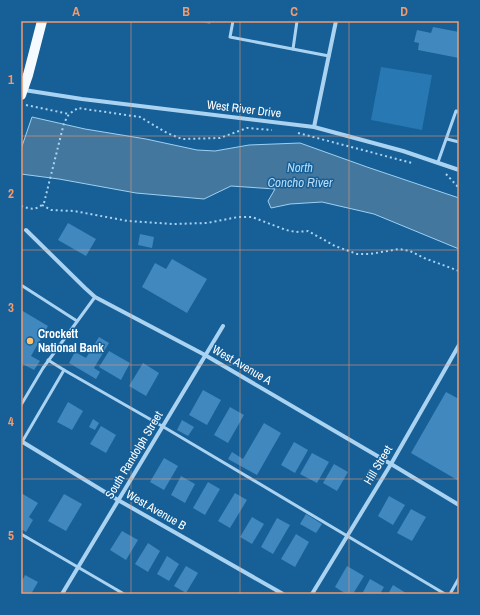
<svg xmlns="http://www.w3.org/2000/svg" width="480" height="615" font-family="'Archivo Narrow',sans-serif">
  <rect width="100%" height="100%" fill="#175f97"/>
  <!-- green -->
  <polygon fill="#2778b3" points="381,67 432,75 422,130 371,120"/>
  <!-- water -->
  <polygon fill="#44779e" stroke="#9dd0f3" points="32,117 85,129 146,139 197,150 215,151 249,145 300,143 367,167 459,198 459,249 374,214 322,202 290,204 271,208 268,201 275,189 231,186 204,199 136,193 59,179 21,174 21,149"/>
  <!-- building -->
  <g fill="#4088be">
    <polygon points="199,21 211,21 210,24"/>
    <polygon points="433,27 459,32 459,58 418,50 419,43 414,42 417,30 431,33"/>
    <polygon points="68,223 96,239 86,256 58,240"/>
    <polygon points="140,234 154,237 152,248 138,245"/>
    <polygon points="172,259 207,279 187,313 142,287 155,263 166,269"/>
    <polygon points="21,310 48,326 31,356 40,361 34,370 21,363"/>
    <polygon points="99,337 109,343 94,368 100,372 96,379 69,363 75,352 86,358"/>
    <polygon points="109,351 130,363 121,380 99,367"/>
    <polygon points="143,363 159,373 146,396 129,386"/>
    <polygon points="203,390 221,400 207,425 189,415"/>
    <polygon points="446,392 459,399 459,481 411,453"/>
    <polygon points="68,402 83,411 72,430 57,422"/>
    <polygon points="230,407 244,415 228,443 214,435"/>
    <polygon points="93,419 99,423 95,430 89,427"/>
    <polygon points="182,420 194,427 188,436 177,430"/>
    <polygon points="264,423 281,433 257,475 228,459 232,452 243,459"/>
    <polygon points="101,426 116,435 106,453 90,444"/>
    <polygon points="294,442 308,450 295,473 281,465"/>
    <polygon points="312,453 329,462 317,483 300,474"/>
    <polygon points="164,458 178,466 164,490 150,482"/>
    <polygon points="334,464 348,472 337,491 323,483"/>
    <polygon points="181,476 195,484 185,503 171,495"/>
    <polygon points="208,482 220,489 205,515 193,508"/>
    <polygon points="21,493 38,503 29,517 33,520 26,532 21,529 21,517 22,514 21,514"/>
    <polygon points="235,493 247,500 230,528 218,521"/>
    <polygon points="64,494 82,504 66,531 48,521"/>
    <polygon points="389,496 405,505 393,525 378,516"/>
    <polygon points="411,509 426,517 412,541 397,533"/>
    <polygon points="306,514 322,524 316,533 300,524"/>
    <polygon points="252,517 264,524 252,544 240,537"/>
    <polygon points="277,518 290,525 273,554 261,547"/>
    <polygon points="122,531 138,540 126,560 110,550"/>
    <polygon points="296,534 309,542 295,567 281,559"/>
    <polygon points="148,543 160,551 148,572 135,564"/>
    <polygon points="167,556 179,564 169,581 157,574"/>
    <polygon points="186,566 198,573 186,593 174,586"/>
    <polygon points="347,566 364,576 353,594 346,594 335,587"/>
    <polygon points="25,575 38,582 31,594 21,594 21,583"/>
    <polygon points="370,579 384,587 380,594 362,594"/>
    <polygon points="393,585 406,593 405,594 388,594"/>
  </g>
  <g fill="none" stroke-linecap="round" stroke-linejoin="round">
    <!-- path -->
    <g stroke="#aad3f1" stroke-width="2" stroke-dasharray="2 3" stroke-linecap="butt">
      <polyline points="26,105 69,114"/>
      <polyline points="298,133 412,163"/>
      <polyline points="446,174 459,188"/>
      <polyline points="42,205 51,210 74,211 128,221 173,224 207,223 238,217 252,217 286,230 296,232 308,231 335,246 357,254 370,254 399,249 410,251 424,258 459,271"/>
      <path d="M21,206C30,209 36,211 44,203L64,123L69,114L78,108L140,117L167,133L182,139L220,138L247,128L272,130"/>
    </g>
    <!-- service -->
    <g stroke="#aad3f1" stroke-width="3">
      <polyline points="233,21 230,37 329,56"/>
      <polyline points="293,49 297,21"/>
      <polyline points="447,139 459,142"/>
      <polyline points="438,162 456,111 459,112"/>
      <polyline points="21,285 77,321"/>
      <polyline points="64,370 162,426 445,594"/>
      <polyline points="21,405 43,368 95,297"/>
      <polyline points="22,442 64,370 48,360"/>
      <polyline points="21,534 124,594"/>
      <polyline points="450,594 459,578"/>
    </g>
    <!-- minor -->
    <g stroke="#aad3f1" stroke-width="4">
      <polyline points="24,90 82,99 314,127 403,151 459,170"/>
      <polyline points="314,127 336,21"/>
      <polyline points="26,230 85,288 95,297 205,355 391,464 459,505"/>
      <polyline points="21,441 118,500 283,594"/>
      <polyline points="62,594 223,326"/>
      <polyline points="312,594 391,464 459,345"/>
    </g>
    <!-- primary-bridge -->
    <polyline stroke="#f4faff" stroke-width="10" points="21,95 28,75 42,21"/>
  </g>
  <!-- grid -->
  <path fill="none" stroke="#f19b6d" stroke-width="1" stroke-opacity="0.55" d="M131,21V594M240,21V594M349,21V594M21,136H459M21,250H459M21,365H459M21,479H459"/>
  <!-- markers -->
  <circle fill="#ffc16a" stroke="#175f97" stroke-width="1.5" cx="30" cy="341" r="4"/>
  <g text-anchor="middle" stroke-width="3" stroke-linejoin="round" paint-order="stroke">
    <!-- street labels -->
    <g font-size="12" fill="#fff" stroke="#175f97">
      <text transform="translate(244 109) rotate(7)" y="4">West River Drive</text>
      <text transform="translate(242 365) rotate(30)" y="4">West Avenue A</text>
      <text transform="translate(134 455) rotate(-59)" y="4">South Randolph Street</text>
      <text transform="translate(378 465) rotate(-59)" y="4">Hill Street</text>
      <text transform="translate(156 510) rotate(30)" y="4">West Avenue B</text>
    </g>
    <!-- poi labels -->
    <g font-size="12" font-weight="bold" fill="#fff" stroke="#175f97" text-anchor="start">
      <text x="38" y="338">Crockett<tspan x="38" dy="14">National Bank</tspan></text>
    </g>
    <!-- water labels -->
    <g font-size="13" font-style="italic" fill="#b6dcf8" stroke="#175f97">
      <text x="300" y="172">North<tspan x="300" dy="15">Concho River</tspan></text>
    </g>
  </g>
  <!-- border -->
  <rect width="480" height="615" fill="none" stroke="#175f97" stroke-width="44"/>
  <rect x="22" y="22" width="436" height="571" fill="none" stroke="#f19b6d" stroke-width="1.5"/>
  <g font-size="13" text-anchor="middle" font-weight="bold" fill="#f19b6d">
    <text x="76" y="16">A</text>
    <text x="186" y="16">B</text>
    <text x="294" y="16">C</text>
    <text x="404" y="16">D</text>
    <text x="11" y="84">1</text>
    <text x="11" y="198">2</text>
    <text x="11" y="312">3</text>
    <text x="11" y="426">4</text>
    <text x="11" y="540">5</text>
  </g>
</svg>
